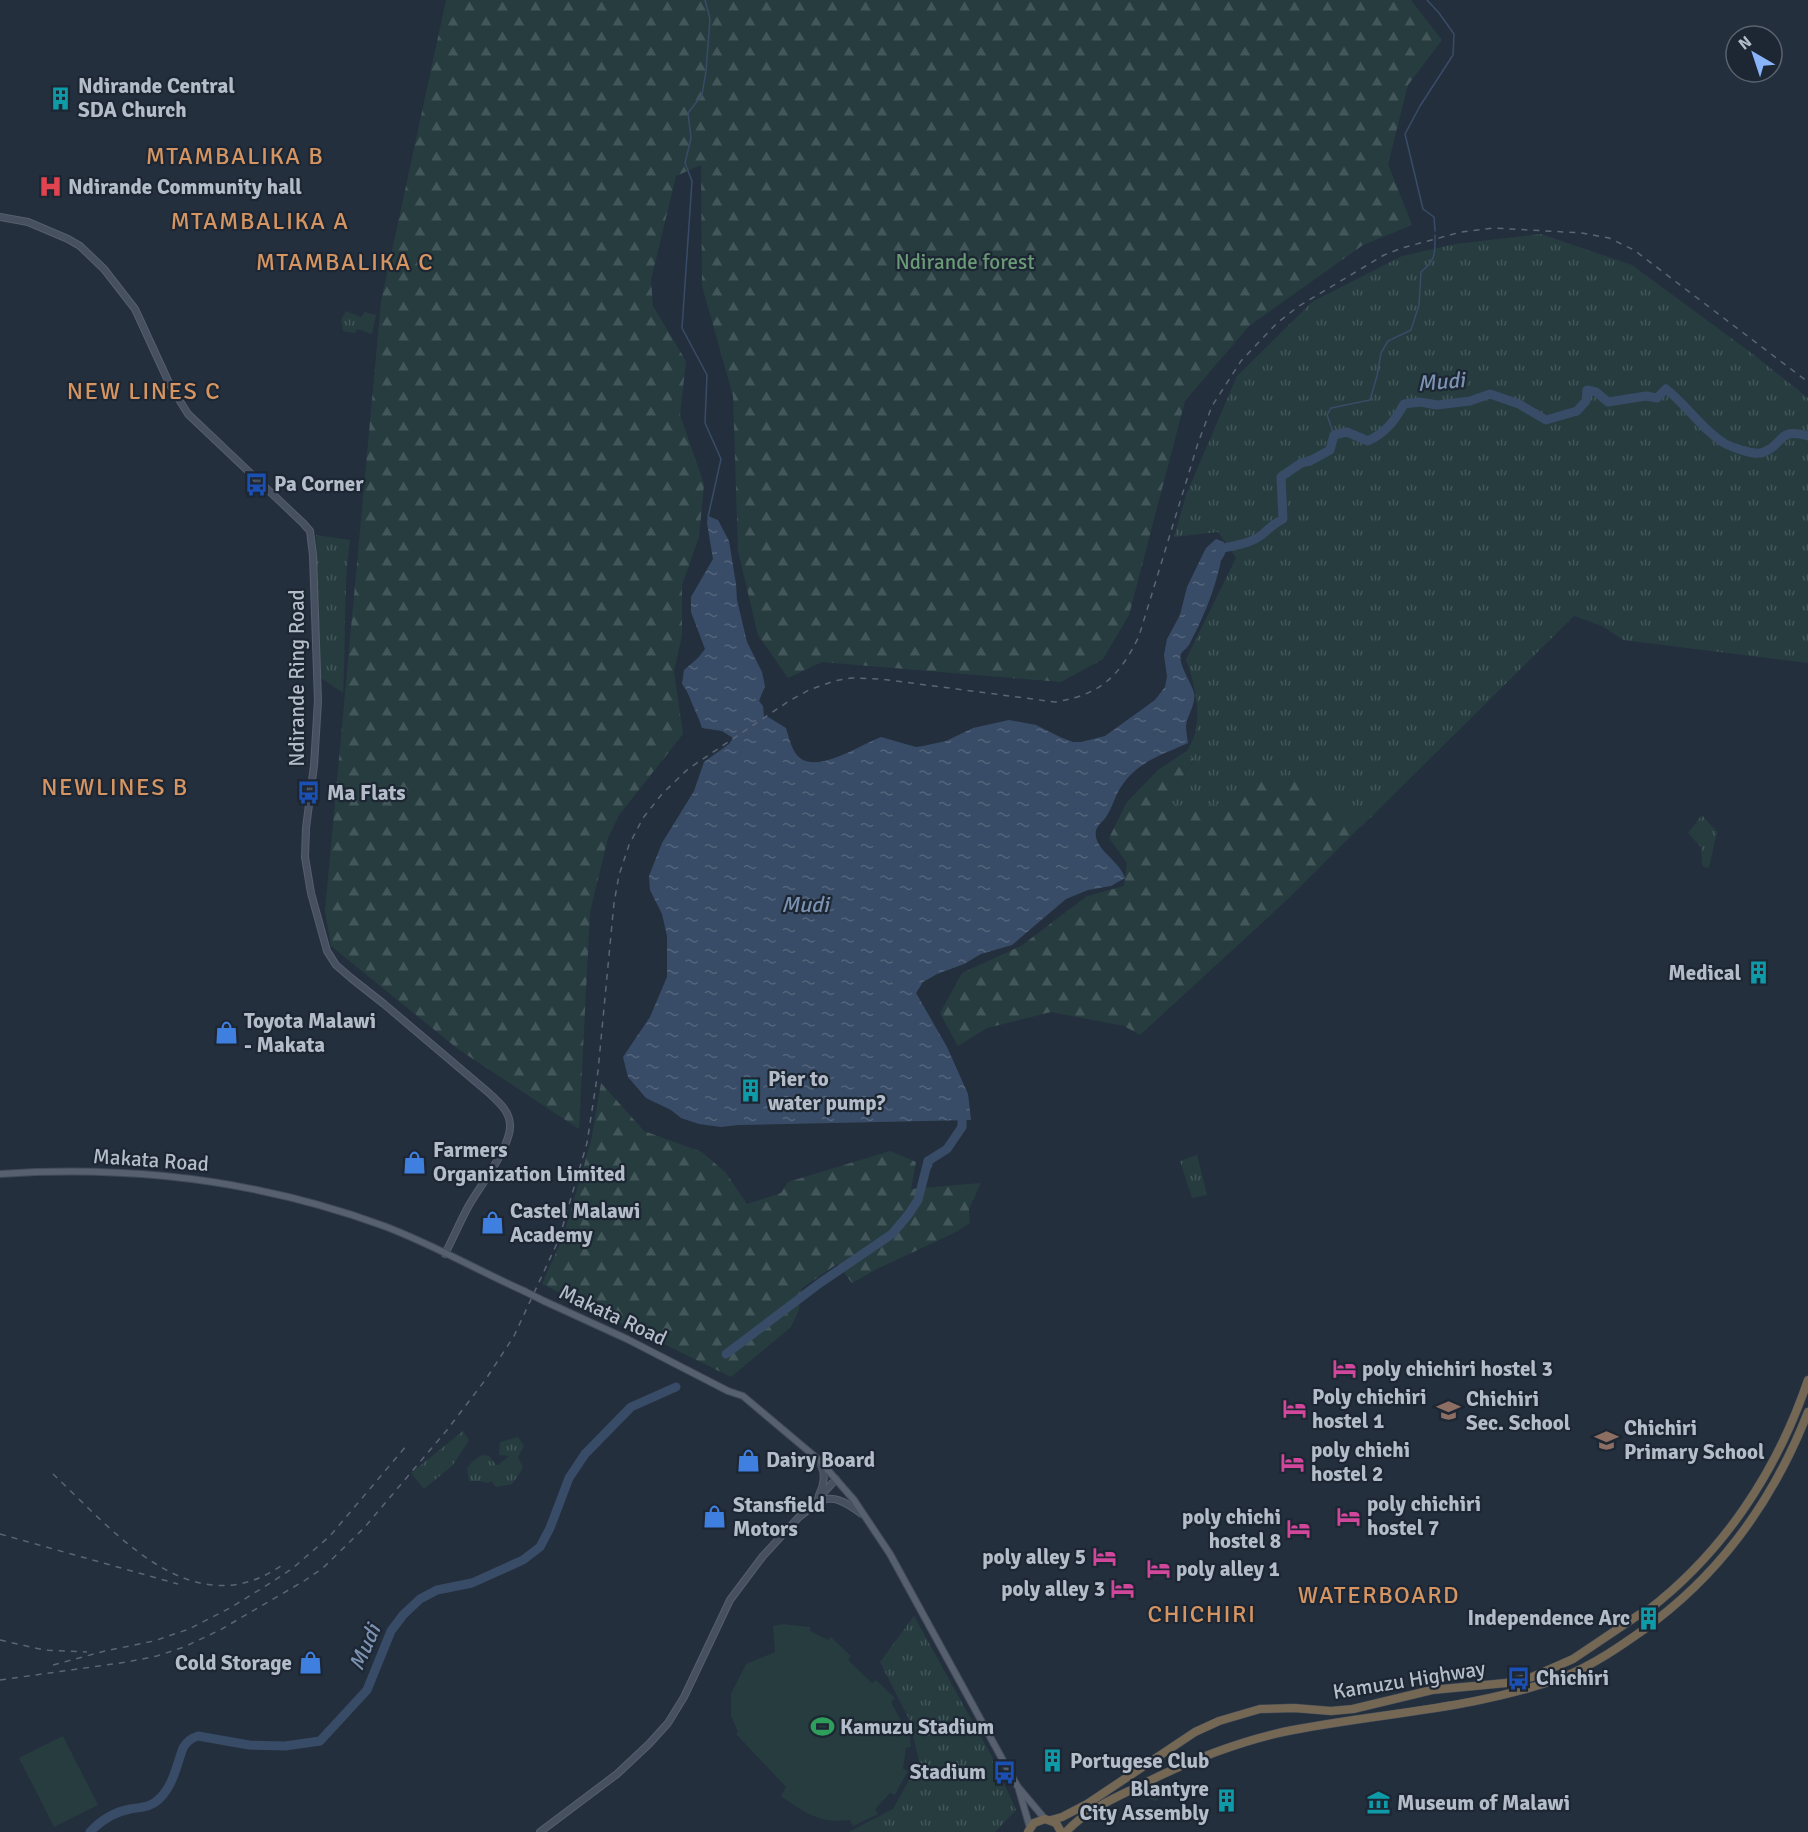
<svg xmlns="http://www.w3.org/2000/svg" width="1808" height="1832" font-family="Signika,sans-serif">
  <defs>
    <pattern id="grass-tufts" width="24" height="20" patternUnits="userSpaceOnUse" patternTransform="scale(1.5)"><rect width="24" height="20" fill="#263c3f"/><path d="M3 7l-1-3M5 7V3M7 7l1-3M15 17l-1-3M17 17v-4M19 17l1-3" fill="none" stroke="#435659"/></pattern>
    <pattern id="forest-firs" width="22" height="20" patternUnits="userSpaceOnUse" patternTransform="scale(1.5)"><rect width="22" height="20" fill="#263c3f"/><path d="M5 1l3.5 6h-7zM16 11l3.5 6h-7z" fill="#435659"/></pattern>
    <pattern id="water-ripples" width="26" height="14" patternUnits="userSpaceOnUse" patternTransform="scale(1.5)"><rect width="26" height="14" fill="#394c67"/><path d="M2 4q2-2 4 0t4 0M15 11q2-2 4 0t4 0" fill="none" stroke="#53647b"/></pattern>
  </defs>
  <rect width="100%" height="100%" fill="#242f3e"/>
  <!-- grass -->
  <g fill="url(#grass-tufts)">
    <path d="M1541,234L1632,265L1754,355L1808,398V663L1623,640L1602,626L1574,616L1361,827L1299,776L1225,808H1192L1166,803L1194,760L1185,753C1206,727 1196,688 1186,659L1236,558L1218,532L1174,537L1186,495L1237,376L1312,302L1402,256L1455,244Z"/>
    <polygon points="346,311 361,317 365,312 376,315 372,334 357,329 355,333 343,331 341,320"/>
    <path d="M316,535L350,540C343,590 346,642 343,693L321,678Z"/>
    <polygon points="1702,815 1717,832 1709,867 1706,868 1702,865 1701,847 1688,833"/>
    <polygon points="1197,1155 1207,1195 1192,1198 1180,1161"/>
    <polygon points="463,1431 469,1440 453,1465 424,1489 411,1473"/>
    <polygon points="518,1437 524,1446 518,1457 523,1468 512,1484 496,1487 491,1481 488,1483 480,1481 469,1481 467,1468 474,1460 482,1455 489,1456 497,1466 509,1456 499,1455 500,1442"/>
    <polygon points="914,1616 991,1755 1016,1810 995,1832 849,1832 893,1809 919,1762 910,1721 880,1662"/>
  </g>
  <!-- forest -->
  <g fill="url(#forest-firs)">
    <polygon points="446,0 1411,0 1442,40 1408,85 1388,164 1412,225 1363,245 1249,326 1185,401 1129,615 1103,659 1061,682 822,662 788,678 758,635 738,551 733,396 702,286 701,165 676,176 651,280 653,306 686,361 680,415 704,484 699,537 682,585 682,636 674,671 683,734 619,815 608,838 590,912 579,1129 458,1049 331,946 325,911 381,302"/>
    <polygon points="1185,752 1194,759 1167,802 1184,807 1216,805 1248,781 1299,774 1361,826 1289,898 1140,1035 1124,1026 1051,1012 987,1028 958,1046 940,1013 962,973 1021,946 1087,896 1124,886 1127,863 1109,838 1127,802 1158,770"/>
    <polygon points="601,1083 644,1131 702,1152 726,1173 747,1204 781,1193 788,1182 890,1151 916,1162 911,1189 981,1183 969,1209 970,1223 956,1232 879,1268 852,1283 837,1264 802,1288 799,1310 791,1327 731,1377 542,1284 563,1237 591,1141"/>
    <polygon points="1154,1783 1169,1786 1156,1801 1146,1798 1149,1788"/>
  </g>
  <!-- pitch -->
  <g fill="#263c3f">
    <path d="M783,1624L810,1627V1631L828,1640L831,1637L851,1656L848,1660L872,1683L876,1680L895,1698L891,1702L901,1721H908L911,1747L906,1748L903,1769L908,1771L895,1795L890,1793L875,1809L878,1814L853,1826L850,1820C820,1824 805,1813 781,1796L786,1787L736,1734L738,1732L731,1716V1694L746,1664L775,1652L773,1626Z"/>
    <polygon points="63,1736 98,1805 54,1827 19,1758"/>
  </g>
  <!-- water -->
  <path fill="url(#water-ripples)" d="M708,516L718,520L729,541L736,584L737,600L747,642L762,672L765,686L759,701L763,706L764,717H768L786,728C789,738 792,752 800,758C819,773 862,744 881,737L916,747L923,746L946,741L973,728L1009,720L1036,725L1060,737L1073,742H1081L1105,736L1155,700L1165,687L1167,676L1164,655L1167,639L1180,615L1187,587L1203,554L1206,548L1216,539L1224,542C1220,578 1206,612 1190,643C1188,648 1183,650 1181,654C1177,662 1192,684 1194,693C1196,704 1188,714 1186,725C1186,731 1187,737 1188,743C1164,754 1139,761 1123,784C1115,794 1113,807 1106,817C1101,824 1094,827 1096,837C1098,851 1120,862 1125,878L1111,886L1088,890L1066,899L1012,945L981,954L964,964L937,974L923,982L916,993L947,1047L968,1094L971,1120L738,1125L721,1127L699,1124L681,1118L671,1110L646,1098L628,1077L623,1057L650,1017L667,977V936L662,914L650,890L649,876L662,843L694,791L704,762L729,744L733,738L722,731L702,728C700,721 697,715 694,708C690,699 689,693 682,684L684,670L698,658L705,649L691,612V597L713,559L707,523Z"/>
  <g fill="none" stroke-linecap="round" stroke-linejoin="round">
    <!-- stream -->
    <g stroke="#394c67" stroke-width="1.5">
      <polyline points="705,0 710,19 706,71 702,95 688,113 691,138 685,163 692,181 682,328 707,375 705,423 721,459 708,517"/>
      <polyline points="1427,0 1439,13 1454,34 1453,55 1420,106 1405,134 1423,209 1434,217 1435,231"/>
      <path d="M1334,435L1327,415L1331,408L1370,400L1377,376L1381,353L1388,341L1411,330L1419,305L1421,272C1436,260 1435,254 1435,235"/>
    </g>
    <!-- river -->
    <g stroke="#394c67" stroke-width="9">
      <path d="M1218,557L1223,548C1237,545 1253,543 1264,533C1272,526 1273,524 1283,519L1281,477L1301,463L1310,461L1330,450L1334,435L1347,432L1368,441C1386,432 1394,422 1404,404L1420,402L1437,405L1470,401L1490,394L1519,404L1546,420L1577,411L1586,401L1587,390L1596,392L1608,402L1646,396L1657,398L1666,389C1687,405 1701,429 1724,443C1729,446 1736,448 1741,450C1748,452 1757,455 1764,452C1785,444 1777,427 1808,436"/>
      <polyline points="928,1165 928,1161 947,1149 962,1127 962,1110"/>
      <polyline points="726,1354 820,1283 892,1234 908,1215 918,1200 928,1161"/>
      <path d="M90,1832C101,1820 115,1812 130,1809C142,1807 152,1807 160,1798C173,1786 177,1764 183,1748C187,1741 191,1738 198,1736L249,1745L285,1746L320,1741L367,1690L391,1631L403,1615L420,1599L437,1590L472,1583L523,1560L540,1547L550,1528L569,1478L585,1454L631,1407L676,1387"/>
    </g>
    <defs>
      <g id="secondary">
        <path d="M0,217L28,222L68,239L80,246L104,269L135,309L170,385L188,414L303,523L310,531L313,555L318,701L314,765L306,828L305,857L311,893L327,951L336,965L351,978L384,1004L489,1093C498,1102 509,1110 510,1124C512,1146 479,1187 468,1207C460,1222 453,1238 445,1254"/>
        <path d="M819,1495C824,1485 826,1475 821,1465"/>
        <path d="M815,1504C832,1492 847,1503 862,1514"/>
        <polyline points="540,1832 617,1774 649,1744 668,1723 684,1697 730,1600 763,1556 799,1517 808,1510 836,1479"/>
      </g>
      <g id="primary">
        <path d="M0,1174C132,1165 259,1180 384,1226C432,1244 477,1270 524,1291"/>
        <polyline points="544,1301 627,1339 728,1391 743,1396 819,1460 854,1500 890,1554 1011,1775 1018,1787 1045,1819"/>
        <polyline points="1019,1790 1030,1828"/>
      </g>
      <g id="highway">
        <path d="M1647,1611C1724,1552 1777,1471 1808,1380"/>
        <path d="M1655,1621C1727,1566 1775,1496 1808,1412"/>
        <polyline points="1051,1820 1062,1817 1087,1804 1195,1732 1219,1721 1260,1709 1294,1708 1331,1711 1353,1709 1432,1690 1506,1683 1532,1677 1573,1659 1640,1614"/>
        <polyline points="1028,1832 1034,1823 1045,1819 1056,1823 1061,1832"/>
        <path d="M1066,1832C1086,1810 1113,1799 1139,1786C1184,1763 1234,1743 1283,1732C1376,1713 1474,1710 1563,1677C1594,1665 1622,1645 1649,1626"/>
      </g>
    </defs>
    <!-- secondary casing -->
    <use href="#secondary" stroke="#565f6c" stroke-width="8"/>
    <!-- primary casing -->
    <use href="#primary" stroke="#414a57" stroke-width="8"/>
    <!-- highway casing -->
    <use href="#highway" stroke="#434c59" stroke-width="9"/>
    <!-- secondary -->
    <use href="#secondary" stroke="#465061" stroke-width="6"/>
    <!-- primary -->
    <use href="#primary" stroke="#56606e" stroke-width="6"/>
    <!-- highway -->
    <use href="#highway" stroke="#746855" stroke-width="8"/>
    <!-- rail -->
    <g stroke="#5a6575" stroke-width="1.5" stroke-dasharray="6 6" stroke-linecap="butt">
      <path d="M53,1474C115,1532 194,1630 285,1563"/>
      <polyline points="0,1534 178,1584"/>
      <polyline points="0,1640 44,1650 87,1652"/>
      <polyline points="53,1665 105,1651 154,1641 189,1629 230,1608 272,1582 293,1568 330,1536 407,1445"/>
      <path d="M0,1680L127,1662L157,1656L184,1647L220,1630L304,1581L323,1568L364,1528L447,1430L486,1379L514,1336L559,1239L587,1143L598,1071L614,903L619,875L629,845L643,818L662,794L688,769L789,701L809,690L834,681L851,678L881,679L1055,702C1100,695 1120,676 1139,636L1198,443L1212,406L1241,361L1277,323L1299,306L1384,255L1402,248L1461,232L1493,228L1582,233L1609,238L1634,250L1808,382"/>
    </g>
    <defs>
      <polyline id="primary-bridge" points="524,1291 544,1301"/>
    </defs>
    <!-- primary-bridge casing -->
    <use href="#primary-bridge" stroke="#414a57" stroke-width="8" stroke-linecap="butt"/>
    <!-- primary-bridge -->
    <use href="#primary-bridge" stroke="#56606e" stroke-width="6"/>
  </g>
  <!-- icons -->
  <defs>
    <symbol id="building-bare" viewBox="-9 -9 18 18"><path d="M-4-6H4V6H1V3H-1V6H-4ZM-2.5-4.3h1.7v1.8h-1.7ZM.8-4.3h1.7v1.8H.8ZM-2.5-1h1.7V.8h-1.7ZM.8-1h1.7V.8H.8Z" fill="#0f9aa8" stroke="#1d2633" stroke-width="2.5" paint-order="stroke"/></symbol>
    <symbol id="hospital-bare" viewBox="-9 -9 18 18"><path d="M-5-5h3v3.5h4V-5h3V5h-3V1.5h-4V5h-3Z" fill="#e0444e" stroke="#1d2633" stroke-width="2.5" paint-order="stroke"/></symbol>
    <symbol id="bus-bare" viewBox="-9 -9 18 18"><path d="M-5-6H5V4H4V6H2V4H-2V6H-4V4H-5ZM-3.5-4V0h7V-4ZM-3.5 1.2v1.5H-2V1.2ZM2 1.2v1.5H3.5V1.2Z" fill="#1a4fb4" stroke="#1d2633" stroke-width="2.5" paint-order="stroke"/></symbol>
    <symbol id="shop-bare" viewBox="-9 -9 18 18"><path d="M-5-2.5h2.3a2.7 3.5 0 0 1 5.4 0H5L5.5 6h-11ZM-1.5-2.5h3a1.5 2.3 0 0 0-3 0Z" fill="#3f7fe0" stroke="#1d2633" stroke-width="2.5" paint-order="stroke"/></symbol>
    <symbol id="hotel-bare" viewBox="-9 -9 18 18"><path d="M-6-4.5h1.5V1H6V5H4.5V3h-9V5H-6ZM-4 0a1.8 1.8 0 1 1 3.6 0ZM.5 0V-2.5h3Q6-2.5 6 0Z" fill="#d1479c" stroke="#1d2633" stroke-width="2.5" paint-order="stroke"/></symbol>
    <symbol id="school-bare" viewBox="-9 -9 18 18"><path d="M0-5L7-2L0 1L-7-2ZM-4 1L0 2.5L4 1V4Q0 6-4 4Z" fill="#8d6e63" stroke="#1d2633" stroke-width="2.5" paint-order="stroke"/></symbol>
    <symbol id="stadium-bare" viewBox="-9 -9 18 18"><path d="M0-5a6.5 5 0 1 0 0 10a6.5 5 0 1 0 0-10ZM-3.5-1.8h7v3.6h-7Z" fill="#2e9e5b" stroke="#1d2633" stroke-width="2.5" paint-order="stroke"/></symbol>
    <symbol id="museum-bare" viewBox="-9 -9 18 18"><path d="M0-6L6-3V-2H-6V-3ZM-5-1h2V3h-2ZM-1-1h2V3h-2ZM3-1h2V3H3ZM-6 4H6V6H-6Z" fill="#0f9aa8" stroke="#1d2633" stroke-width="2.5" paint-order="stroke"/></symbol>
  </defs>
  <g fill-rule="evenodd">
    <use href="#building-bare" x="44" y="82" width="33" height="33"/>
    <use href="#hospital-bare" x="34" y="170" width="33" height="33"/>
    <use href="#bus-bare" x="240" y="468" width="33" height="33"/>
    <use href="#bus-bare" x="292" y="776" width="33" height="33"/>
    <use href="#building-bare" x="1742" y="956" width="33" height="33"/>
    <use href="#shop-bare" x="210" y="1016" width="33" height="33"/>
    <use href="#building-bare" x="734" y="1074" width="33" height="33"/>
    <use href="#shop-bare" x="398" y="1146" width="33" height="33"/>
    <use href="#shop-bare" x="476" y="1206" width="33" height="33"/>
    <use href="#hotel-bare" x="1328" y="1352" width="33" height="33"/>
    <use href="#hotel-bare" x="1278" y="1392" width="33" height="33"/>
    <use href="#school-bare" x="1432" y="1394" width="33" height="33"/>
    <use href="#school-bare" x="1590" y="1424" width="33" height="33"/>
    <use href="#shop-bare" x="732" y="1444" width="33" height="33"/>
    <use href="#hotel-bare" x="1276" y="1446" width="33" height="33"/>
    <use href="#hotel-bare" x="1332" y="1500" width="33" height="33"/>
    <use href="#shop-bare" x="698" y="1500" width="33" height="33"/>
    <use href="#hotel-bare" x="1282" y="1512" width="33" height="33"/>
    <use href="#hotel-bare" x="1088" y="1540" width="33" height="33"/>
    <use href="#hotel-bare" x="1142" y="1552" width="33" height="33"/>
    <use href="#hotel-bare" x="1106" y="1572" width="33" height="33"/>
    <use href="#building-bare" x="1632" y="1602" width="33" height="33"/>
    <use href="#shop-bare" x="294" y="1646" width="33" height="33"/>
    <use href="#bus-bare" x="1502" y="1662" width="33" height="33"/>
    <use href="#stadium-bare" x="806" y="1710" width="33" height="33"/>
    <use href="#building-bare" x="1036" y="1744" width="33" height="33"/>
    <use href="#bus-bare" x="988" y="1756" width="33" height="33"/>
    <use href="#building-bare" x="1210" y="1784" width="33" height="33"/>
    <use href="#museum-bare" x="1362" y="1786" width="33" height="33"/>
  </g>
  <g text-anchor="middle" stroke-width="4.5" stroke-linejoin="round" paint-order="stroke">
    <!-- poi labels -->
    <g font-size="21" font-weight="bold" fill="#b4bcc9" stroke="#1d2633" text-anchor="start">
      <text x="78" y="93">Ndirande Central<tspan x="78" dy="24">SDA Church</tspan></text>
      <text x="68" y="194">Ndirande Community hall</text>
      <text x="274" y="491">Pa Corner</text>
      <text x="327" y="800">Ma Flats</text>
      <text x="1741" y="980" text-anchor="end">Medical</text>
      <text x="244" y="1028">Toyota Malawi<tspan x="244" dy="24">- Makata</tspan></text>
      <text x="768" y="1086">Pier to<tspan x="768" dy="24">water pump?</tspan></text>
      <text x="433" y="1157">Farmers<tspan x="433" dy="24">Organization Limited</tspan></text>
      <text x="510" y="1218">Castel Malawi<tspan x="510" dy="24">Academy</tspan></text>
      <text x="1362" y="1376">poly chichiri hostel 3</text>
      <text x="1312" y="1404">Poly chichiri<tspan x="1312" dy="24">hostel 1</tspan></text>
      <text x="1466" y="1406">Chichiri<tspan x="1466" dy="24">Sec. School</tspan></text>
      <text x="1624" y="1435">Chichiri<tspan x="1624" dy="24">Primary School</tspan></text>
      <text x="1311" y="1457">poly chichi<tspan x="1311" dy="24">hostel 2</tspan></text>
      <text x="766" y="1467">Dairy Board</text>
      <text x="1367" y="1511">poly chichiri<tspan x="1367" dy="24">hostel 7</tspan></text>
      <text x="733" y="1512">Stansfield<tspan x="733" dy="24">Motors</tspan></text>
      <text x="1281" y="1524" text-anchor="end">poly chichi<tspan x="1281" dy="24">hostel 8</tspan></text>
      <text x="1086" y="1564" text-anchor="end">poly alley 5</text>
      <text x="1176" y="1576">poly alley 1</text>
      <text x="1105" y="1596" text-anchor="end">poly alley 3</text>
      <text x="1630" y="1625" text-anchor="end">Independence Arc</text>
      <text x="292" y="1670" text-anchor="end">Cold Storage</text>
      <text x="1536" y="1685">Chichiri</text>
      <text x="840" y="1734">Kamuzu Stadium</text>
      <text x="1070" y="1768">Portugese Club</text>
      <text x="986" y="1779" text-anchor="end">Stadium</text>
      <text x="1209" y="1796" text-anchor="end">Blantyre<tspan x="1209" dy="24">City Assembly</tspan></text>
      <text x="1397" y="1810">Museum of Malawi</text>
    </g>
    <!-- park labels -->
    <g font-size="21" fill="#6b9a76" stroke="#1d2633">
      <text x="965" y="269">Ndirande forest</text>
    </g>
    <!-- street labels -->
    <g font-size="21" fill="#b4bcc9" stroke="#1d2633">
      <text transform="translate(297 678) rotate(-90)" y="7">Ndirande Ring Road</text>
      <text transform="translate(151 1160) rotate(4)" y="7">Makata Road</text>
      <text transform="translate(613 1315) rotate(25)" y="7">Makata Road</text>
      <text transform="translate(1409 1680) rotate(-9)" y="7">Kamuzu Highway</text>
    </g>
    <!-- water labels -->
    <g font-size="22" font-style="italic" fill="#7c92b1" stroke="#1d2633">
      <text transform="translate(1441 381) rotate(-5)" y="8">Mudi</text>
      <text x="805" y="912">Mudi</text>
      <text transform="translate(364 1647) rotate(-66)" y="8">Mudi</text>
    </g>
    <!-- quarter labels -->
    <g font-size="24" letter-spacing="1.5" fill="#d59563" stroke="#1d2633">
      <text x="235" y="164">MTAMBALIKA B</text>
      <text x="260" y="229">MTAMBALIKA A</text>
      <text x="345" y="270">MTAMBALIKA C</text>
      <text x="144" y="399">NEW LINES C</text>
      <text x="115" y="795">NEWLINES B</text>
      <text x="1379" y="1603">WATERBOARD</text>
      <text x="1202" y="1622">CHICHIRI</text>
    </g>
  </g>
  <!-- north arrow -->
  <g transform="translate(1754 54) rotate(321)"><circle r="28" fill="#1d2633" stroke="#59626f" stroke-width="1.5"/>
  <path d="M0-4.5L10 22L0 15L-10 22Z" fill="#8ab4f8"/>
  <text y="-9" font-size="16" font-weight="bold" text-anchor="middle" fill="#b4bcc9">N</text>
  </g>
</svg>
